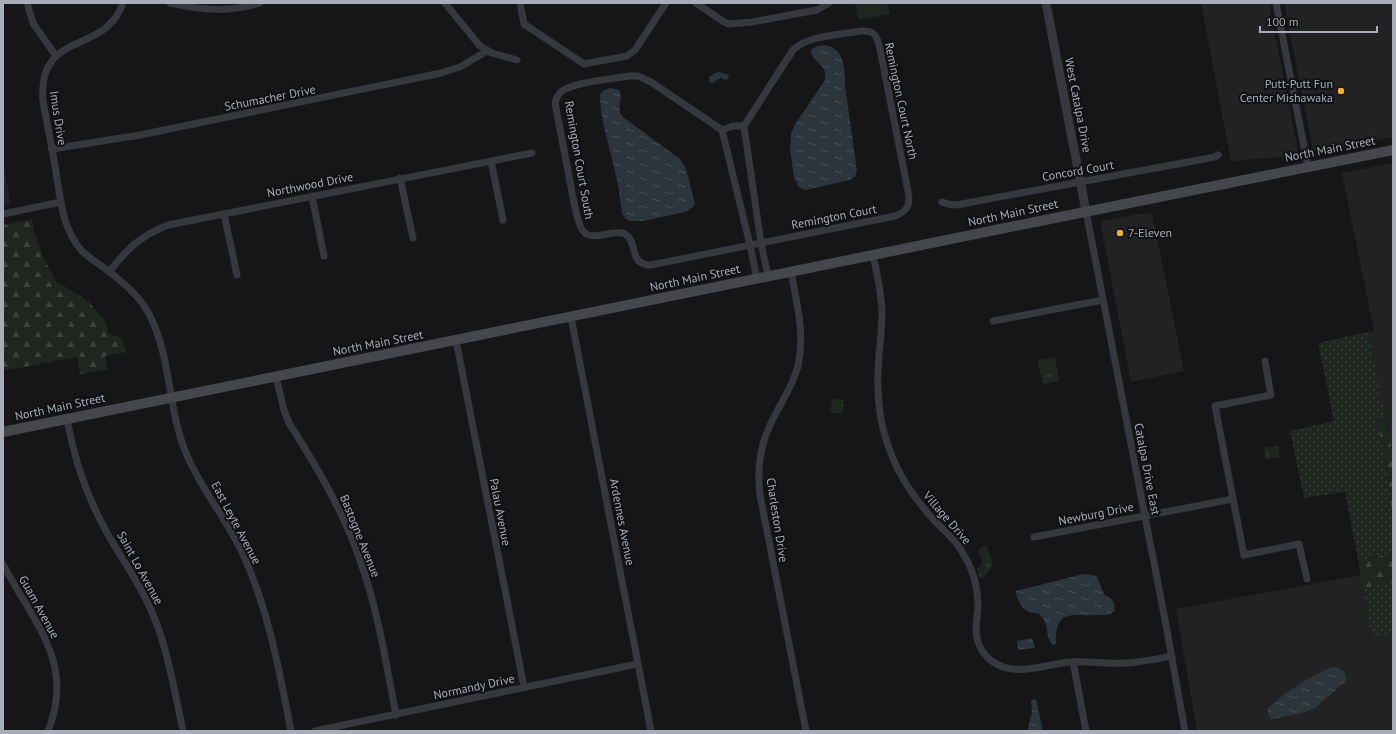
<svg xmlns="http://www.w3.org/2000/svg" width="1396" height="734" font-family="'PT Sans',sans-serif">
  <defs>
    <pattern id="grass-dots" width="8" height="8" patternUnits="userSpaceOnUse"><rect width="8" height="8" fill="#1e261f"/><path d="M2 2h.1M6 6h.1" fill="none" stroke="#3c433d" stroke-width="1.8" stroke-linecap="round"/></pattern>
    <pattern id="forest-firs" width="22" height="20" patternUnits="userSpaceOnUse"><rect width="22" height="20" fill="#1e261f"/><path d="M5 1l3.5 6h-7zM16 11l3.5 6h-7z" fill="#3c433d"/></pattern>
    <pattern id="park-tufts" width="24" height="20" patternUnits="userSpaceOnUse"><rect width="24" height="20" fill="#1e261f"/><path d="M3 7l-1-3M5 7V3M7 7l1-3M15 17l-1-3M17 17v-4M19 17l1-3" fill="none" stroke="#3c433d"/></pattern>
    <pattern id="water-ripples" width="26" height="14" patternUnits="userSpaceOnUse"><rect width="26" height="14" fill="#2c353c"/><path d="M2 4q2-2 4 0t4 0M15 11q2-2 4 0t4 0" fill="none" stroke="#485056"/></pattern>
  </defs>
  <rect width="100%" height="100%" fill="#161618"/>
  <!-- built -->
  <g fill="#222225">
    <polygon points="1201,3 1269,3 1298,151 1294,156 1242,160 1231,162"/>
    <polygon points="1284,3 1393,3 1393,137 1317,152 1313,150"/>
    <polygon points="3,162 11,204 3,206"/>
    <polygon points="1393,163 1393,455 1368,332 1374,331 1342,173"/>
    <polygon points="1152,213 1184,371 1131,382 1101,226 1101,221 1138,214"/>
    <polygon points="1361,575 1372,638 1393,634 1393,731 1197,731 1176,609"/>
  </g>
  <!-- grass -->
  <g fill="url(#grass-dots)">
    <polygon points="1368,332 1385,416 1377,417 1390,490 1393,529 1392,554 1358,560 1345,492 1304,498 1290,431 1334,421 1318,343"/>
    <polygon points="1393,583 1393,634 1372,638 1363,588"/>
  </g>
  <!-- forest -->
  <g fill="url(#forest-firs)">
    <polygon points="32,219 34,232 43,257 56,281 88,301 105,321 109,334 122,338 126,352 105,356 108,370 80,374 77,357 3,371 3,225"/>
    <polygon points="1385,416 1393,455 1393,583 1363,588 1358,560 1392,554 1393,529 1390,490 1377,417"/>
  </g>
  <!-- park -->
  <g fill="url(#park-tufts)">
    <polygon points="1055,357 1059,381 1043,384 1038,360"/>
    <polygon points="832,399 844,400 842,414 830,413"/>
    <polygon points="1278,446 1280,457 1266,459 1264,448"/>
    <path d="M982,546H986C993,558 996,573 980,578L977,569L981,566L982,559L978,551Z"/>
  </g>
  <!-- garden -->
  <polygon fill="#1e261f" points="855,3 888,3 890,14 858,20"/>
  <!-- water -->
  <g fill="url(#water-ripples)">
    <path d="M824,45C828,46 833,47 836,50C845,57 845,76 845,86L857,171L855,176L850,180L805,190L799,187L794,177L790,148L791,133L796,123L825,80C828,65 816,65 811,53L812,49L818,46Z"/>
    <polygon points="719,72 729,75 728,79 726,80 720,78 713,83 710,82 709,77 715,73"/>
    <path d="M610,88L619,90C624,100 615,108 623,117L680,159L686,169L695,204L688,211L680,213L644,221H629L625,218L622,213C620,198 618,182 614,167C609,144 600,119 600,95L603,91Z"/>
    <path d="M1083,574L1093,575L1097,577L1104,594L1111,599L1114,603L1115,611C1111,615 1106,615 1100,615C1073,617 1055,606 1056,644L1053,645C1045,638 1049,623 1041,616C1038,612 1033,613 1029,612C1022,610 1016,598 1016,591Z"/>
    <polygon points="1032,638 1035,648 1018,650 1017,641"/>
    <path d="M1332,667C1340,667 1345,670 1346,679L1345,682L1315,708L1302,713L1273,719H1270L1267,709C1286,691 1308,678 1332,667Z"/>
    <polygon points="1036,699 1043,731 1027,731 1032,713 1031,700"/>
  </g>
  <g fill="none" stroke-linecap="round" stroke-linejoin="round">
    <!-- minor -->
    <g stroke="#37383d" stroke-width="7">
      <path d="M123,3C105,56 37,29 43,101C47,122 51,144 55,166C60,194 61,228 82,251C89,258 99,264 107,270C124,283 142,298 151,318C171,359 168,410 186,453C199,486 225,517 241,550C268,607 279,669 291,731"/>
      <path d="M170,3C202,10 228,13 260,3"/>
      <polyline points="445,3 480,46 492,53 517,60"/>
      <polyline points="520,3 524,24 584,64 627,56 635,50 666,3"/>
      <polyline points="696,3 724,22 729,24 752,22 817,10 829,3"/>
      <polyline points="1276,3 1308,167"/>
      <polyline points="28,6 33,23 56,56"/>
      <polyline points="744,126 761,243 768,276"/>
      <path d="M722,130L651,82L638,76H629C613,79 572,82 561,92C557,95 556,99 555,103L575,208C582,237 584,239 613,233C617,233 621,232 625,234C639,243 628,265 651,265L895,216C912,210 910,200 907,186L880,49C877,37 876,30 861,31C840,35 808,35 793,50L744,126"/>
      <polyline points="722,130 750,245 757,279"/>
      <polyline points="722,130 733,126 744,126"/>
      <polyline points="52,149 140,135 441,73 460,67 487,51"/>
      <polyline points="491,161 503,220"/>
      <polyline points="400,178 413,238"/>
      <polyline points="312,196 324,256"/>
      <polyline points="942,202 948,204 956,205 1215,157 1218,155"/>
      <polyline points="1086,211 1166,625 1185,731"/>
      <polyline points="3,214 61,202"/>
      <polyline points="224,214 237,275"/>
      <path d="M873,255C877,275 882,294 882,314C882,334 878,354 878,374C877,402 881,430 892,456C902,481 917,502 935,521C946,533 958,542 965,557C974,572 978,590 978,608C977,619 974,631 978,642C982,655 994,665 1007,668C1027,673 1052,663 1072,662C1089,661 1106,664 1122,663C1139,663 1156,659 1172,656"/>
      <path d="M109,272C127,249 140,236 168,225L532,153"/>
      <path d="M791,272C797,304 805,333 798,366C793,386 781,402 772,421C760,444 757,470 760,495L806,731"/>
      <polyline points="571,317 651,731"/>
      <polyline points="993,321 1103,300"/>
      <polyline points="456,340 524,687"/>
      <polyline points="1265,361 1271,395 1215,406 1244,555 1299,544 1307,579"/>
      <path d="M276,377L284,410L289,423C317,467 343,511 360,560C378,610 386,663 396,715"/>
      <path d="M67,419C74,459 86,495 106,531C121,558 139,582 151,610C168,648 174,690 183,731"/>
      <polyline points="1034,537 1233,499"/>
      <path d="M3,564C32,621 76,662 48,731"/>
      <polyline points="1073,662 1086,731"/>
      <polyline points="315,731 637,664"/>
    </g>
    <!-- tertiary -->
    <polyline stroke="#37383d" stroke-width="9" points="1046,3 1086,211"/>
    <!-- secondary -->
    <polyline stroke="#45474d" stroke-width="10" points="3,432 1040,221 1393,150"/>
  </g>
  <!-- markers -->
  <g fill="#f2b134" stroke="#111113" stroke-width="1.5">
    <circle cx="1341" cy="91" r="4"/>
    <circle cx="1120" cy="233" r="4"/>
  </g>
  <g text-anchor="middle" stroke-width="4" stroke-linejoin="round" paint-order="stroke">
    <!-- poi labels -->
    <g font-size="12" fill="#a8adb8" stroke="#111113" text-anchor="end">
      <text x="1333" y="88">Putt-Putt Fun<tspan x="1333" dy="14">Center Mishawaka</tspan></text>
      <text x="1128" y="237" text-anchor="start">7-Eleven</text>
    </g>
    <!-- street labels -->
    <g font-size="12" fill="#a8adb8" stroke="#111113">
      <text transform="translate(270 98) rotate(-11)" y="4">Schumacher Drive</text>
      <text transform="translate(901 101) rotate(78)" y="4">Remington Court North</text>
      <text transform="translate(1078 105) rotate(79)" y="4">West Catalpa Drive</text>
      <text transform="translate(58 118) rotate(81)" y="4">Imus Drive</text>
      <text transform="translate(1330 149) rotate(-11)" y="4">North Main Street</text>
      <text transform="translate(579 160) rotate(80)" y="4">Remington Court South</text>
      <text transform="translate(1078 171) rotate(-10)" y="4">Concord Court</text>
      <text transform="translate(310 185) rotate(-11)" y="4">Northwood Drive</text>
      <text transform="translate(1013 213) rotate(-12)" y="4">North Main Street</text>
      <text transform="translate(834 217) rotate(-11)" y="4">Remington Court</text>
      <text transform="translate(695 278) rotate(-12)" y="4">North Main Street</text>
      <text transform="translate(378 343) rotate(-11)" y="4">North Main Street</text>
      <text transform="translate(60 407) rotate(-12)" y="4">North Main Street</text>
      <text transform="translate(1147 469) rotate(79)" y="4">Catalpa Drive East</text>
      <text transform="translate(500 512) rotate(79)" y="4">Palau Avenue</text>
      <text transform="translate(1096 514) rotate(-11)" y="4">Newburg Drive</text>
      <text transform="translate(947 518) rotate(49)" y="4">Village Drive</text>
      <text transform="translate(777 520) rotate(81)" y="4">Charleston Drive</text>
      <text transform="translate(622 522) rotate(79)" y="4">Ardennes Avenue</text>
      <text transform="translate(236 523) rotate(62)" y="4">East Leyte Avenue</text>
      <text transform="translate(360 536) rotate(68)" y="4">Bastogne Avenue</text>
      <text transform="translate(140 568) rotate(61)" y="4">Saint Lo Avenue</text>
      <text transform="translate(39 607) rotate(61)" y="4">Guam Avenue</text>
      <text transform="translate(474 687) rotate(-12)" y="4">Normandy Drive</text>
    </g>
  </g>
  <!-- border -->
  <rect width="1396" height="734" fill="none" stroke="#a8adb8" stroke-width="8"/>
  <!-- scale -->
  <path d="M1260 26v6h117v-6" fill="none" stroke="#a8adb8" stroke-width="2"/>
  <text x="1266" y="26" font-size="12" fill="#a8adb8" stroke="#111113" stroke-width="3" paint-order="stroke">100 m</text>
</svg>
